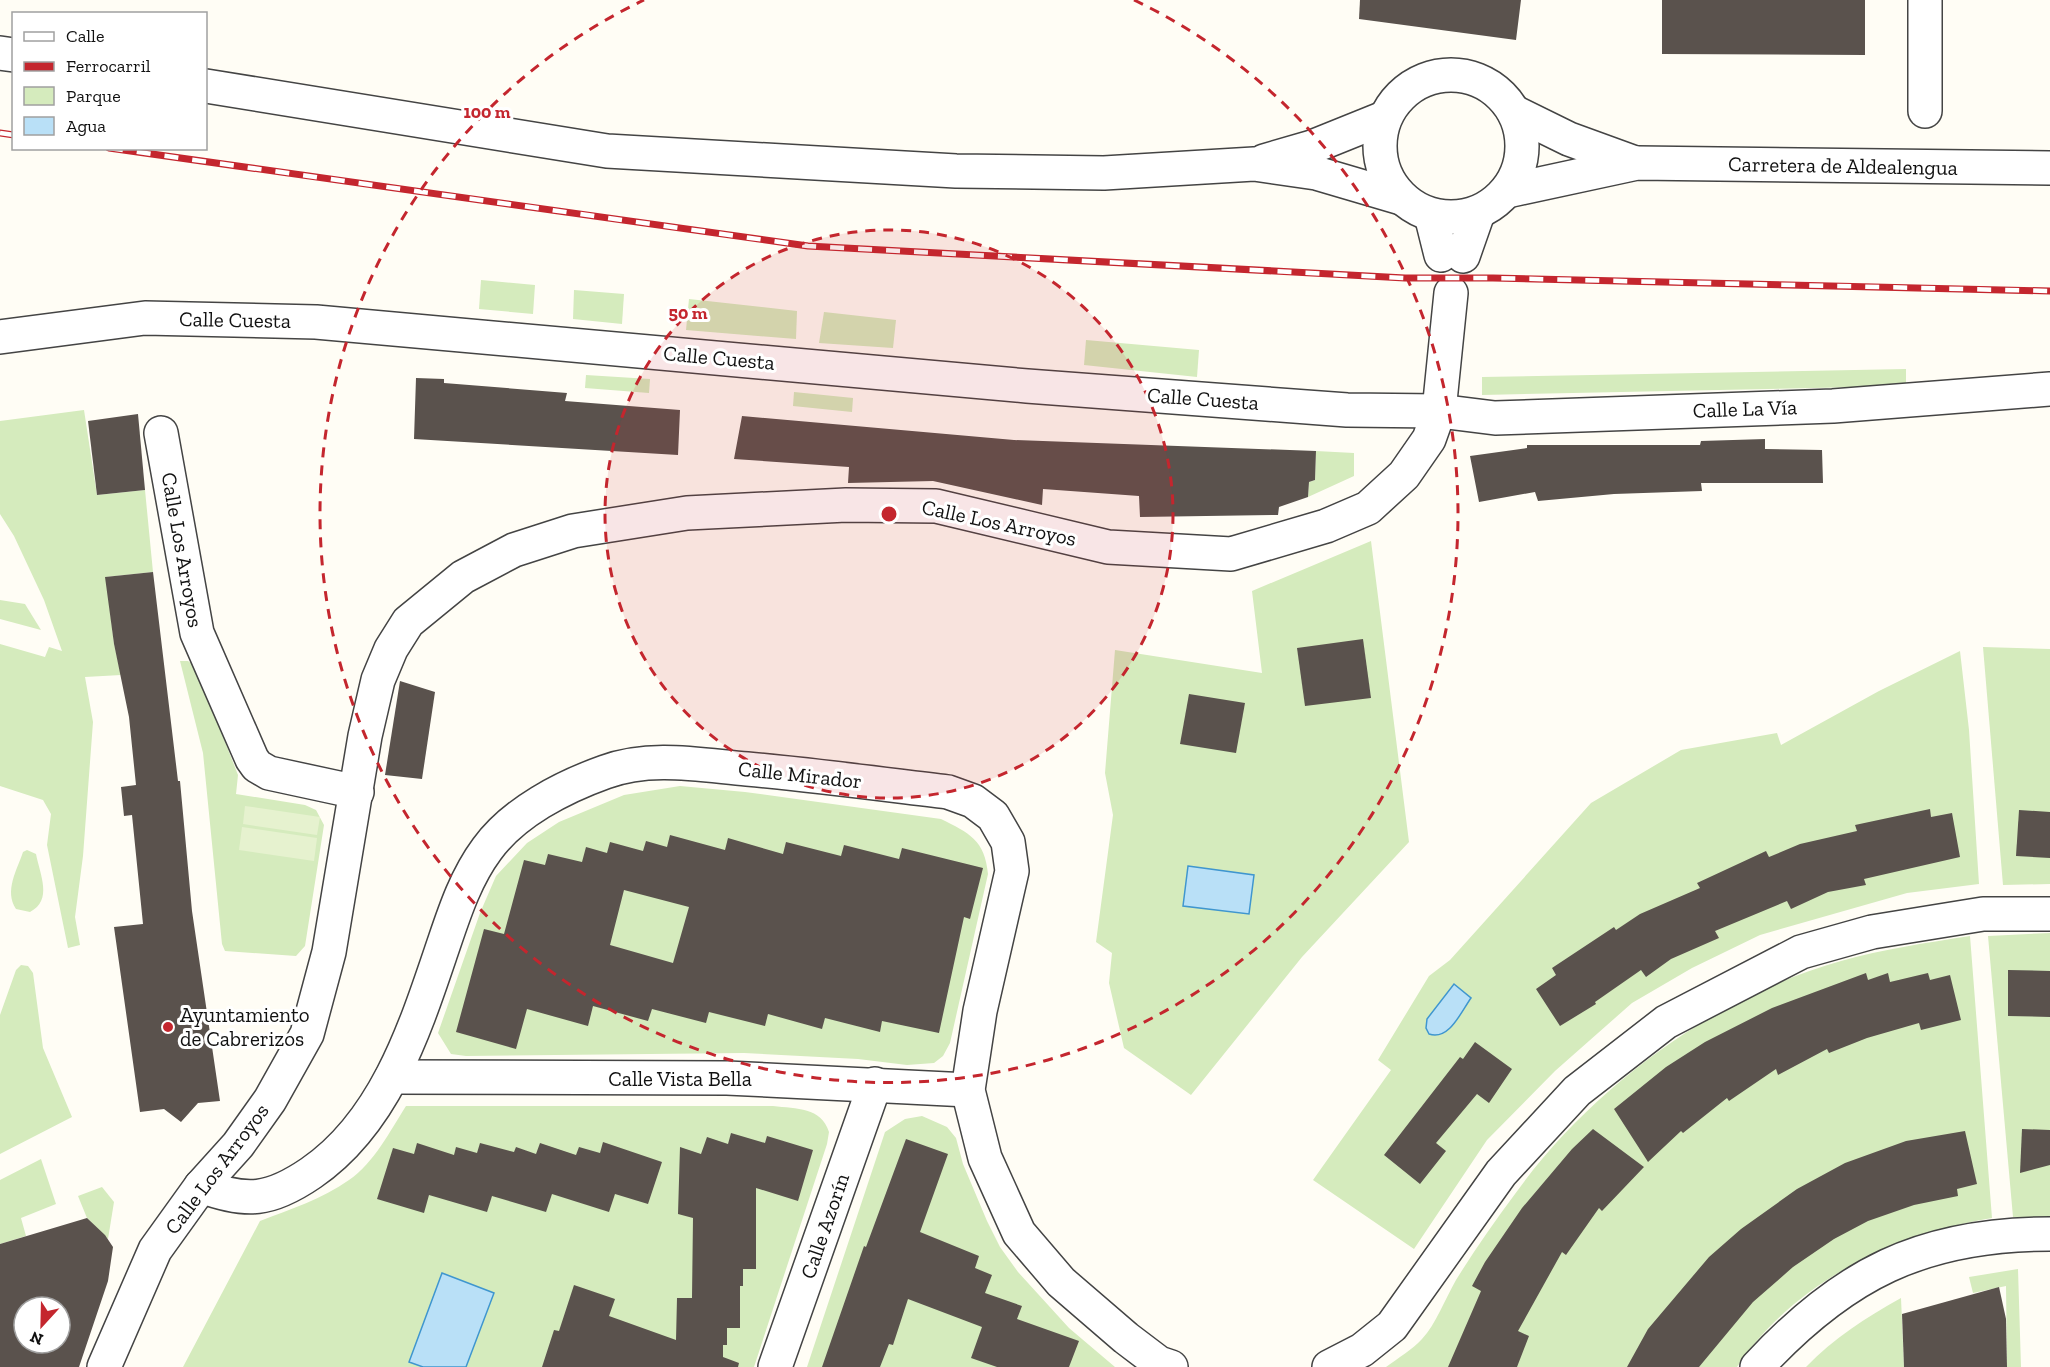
<svg xmlns="http://www.w3.org/2000/svg" width="2050" height="1367" font-family="'Zilla Slab',serif">
  <rect width="100%" height="100%" fill="#fffdf5"/>
  <!-- green -->
  <g fill="#d5ebbd">
    <polygon points="481,280 535,285 533,314 479,309"/>
    <polygon points="574,290 624,294 622,324 573,319"/>
    <polygon points="689,299 797,311 796,339 686,330"/>
    <polygon points="824,312 896,320 893,348 819,343"/>
    <polygon points="1086,340 1199,350 1197,377 1084,365"/>
    <polygon points="1906,369 1906,386 1482,395 1482,377"/>
    <polygon points="586,375 650,379 649,393 585,388"/>
    <polygon points="794,392 853,398 852,412 793,406"/>
    <polygon points="84,410 97,495 145,490 153,572 106,577 114,644 121,675 85,677 93,722 83,856 75,917 80,945 68,948 47,845 51,814 43,800 0,786 0,644 45,657 49,647 62,651 44,600 14,536 0,514 0,421"/>
    <polygon points="1316,451 1354,453 1354,476 1308,497 1309,482 1315,480"/>
    <polygon points="1371,541 1409,842 1302,957 1191,1095 1124,1048 1109,983 1112,953 1096,942 1113,815 1105,773 1115,650 1262,673 1252,591"/>
    <polygon points="0,600 25,604 41,630 0,619"/>
    <polygon points="1983,647 2050,649 2050,884 2003,885"/>
    <polygon points="1960,651 1969,730 1979,884 1907,893 1760,935 1692,968 1632,1003 1555,1071 1487,1140 1414,1249 1313,1180 1391,1070 1378,1060 1429,976 1450,960 1591,803 1681,750 1777,733 1781,745 1879,691"/>
    <polygon points="180,661 188,661 196,667 238,775 236,794 305,805 316,810 324,825 305,946 296,956 225,951 222,944 203,753"/>
    <path d="M680,786L745,792L941,819C969,833 985,840 988,874L950,1043L943,1056L934,1063L907,1065L858,1059L744,1053L466,1056L451,1054L438,1033L480,913L496,876L527,843L559,822L624,795Z"/>
    <path d="M27,850L36,854C40,875 53,900 30,912L16,909C4,891 17,870 23,852Z"/>
    <polygon points="2050,933 2050,1217 2013,1217 1988,936"/>
    <path d="M1970,936L1992,1218C1893,1235 1795,1281 1737,1367H1386C1398,1358 1412,1350 1422,1339C1436,1324 1445,1299 1456,1280C1474,1251 1494,1222 1515,1194C1590,1089 1715,996 1841,961C1883,949 1926,943 1970,936Z"/>
    <polygon points="21,965 28,966 33,973 43,1048 72,1117 0,1154 0,1015 16,970"/>
    <path d="M406,1106H773C797,1109 821,1107 829,1132L827,1144L754,1367H183L260,1221C291,1209 322,1199 349,1180C374,1163 390,1131 406,1106Z"/>
    <polygon points="922,1116 947,1127 956,1138 963,1164 987,1221 1000,1247 1018,1272 1069,1328 1115,1367 807,1367 885,1132 905,1119"/>
    <polygon points="41,1159 56,1204 21,1218 26,1236 0,1244 0,1180"/>
    <polygon points="102,1187 114,1202 108,1239 87,1218 78,1196"/>
    <polygon points="2018,1269 2021,1367 2007,1367 2006,1286 1973,1293 1969,1277"/>
    <path d="M1901,1298L1904,1367H1806C1834,1338 1865,1318 1901,1298Z"/>
  </g>
  <!-- pitch -->
  <g fill="#e6f2cf">
    <polygon points="245,806 320,817 317,835 243,824"/>
    <polygon points="242,827 317,838 314,861 239,850"/>
  </g>
  <!-- water -->
  <g fill="#b9e0f7" stroke="#3f96cf" stroke-width="1.5">
    <polygon points="1188,866 1254,875 1249,914 1183,906"/>
    <path d="M1454,984L1471,998C1461,1012 1449,1041 1429,1034L1426,1028L1427,1019Z"/>
    <polygon points="442,1273 494,1293 466,1367 423,1367 409,1362"/>
  </g>
  <!-- building -->
  <g fill="#5a524d" fill-rule="evenodd">
    <polygon points="1360,0 1521,0 1516,40 1359,19"/>
    <polygon points="1662,0 1865,0 1865,55 1662,54"/>
    <polygon points="416,378 444,379 444,383 567,393 565,401 680,410 678,455 414,439"/>
    <polygon points="138,414 145,490 97,495 88,421"/>
    <polygon points="742,416 1014,440 1316,451 1315,480 1309,482 1308,497 1279,507 1278,515 1140,517 1139,496 1043,489 1042,505 933,481 848,483 849,467 734,459"/>
    <polygon points="1765,439 1765,449 1822,450 1823,483 1701,483 1702,491 1614,494 1538,501 1535,492 1479,502 1470,456 1527,448 1527,445 1700,445 1701,441"/>
    <polygon points="153,572 178,781 180,781 192,911 220,1101 198,1103 181,1122 164,1109 140,1112 114,927 143,924 132,815 124,816 121,787 136,785 129,717 114,644 105,577"/>
    <polygon points="1363,639 1371,698 1305,706 1297,648"/>
    <polygon points="400,681 435,692 422,779 385,775"/>
    <polygon points="1189,694 1245,703 1236,753 1180,744"/>
    <polygon points="1930,809 1931,817 1952,813 1960,857 1864,879 1866,885 1828,892 1791,909 1787,901 1715,931 1719,938 1671,959 1646,977 1641,970 1595,1002 1596,1004 1560,1026 1536,989 1556,975 1552,968 1614,927 1616,930 1640,914 1700,888 1697,883 1766,851 1769,857 1800,844 1857,831 1855,825"/>
    <polygon points="2019,810 2050,812 2050,858 2016,856"/>
    <path d="M670,835L725,850L728,838L783,854L786,842L841,856L844,845L899,859L902,848L983,868L970,919L964,917L939,1033L882,1021L880,1032L825,1018L822,1029L768,1014L765,1026L709,1012L706,1023L652,1009L648,1021L593,1006L588,1026L527,1009L516,1049L456,1032L484,929L504,934L524,860L545,865L548,854L582,862L586,847L607,853L610,842L643,851L646,841L667,847ZM624,890L689,907L673,963L610,945Z"/>
    <polygon points="2008,970 2050,971 2050,1017 2008,1016"/>
    <polygon points="1866,973 1868,980 1888,973 1890,982 1928,973 1930,980 1950,975 1961,1020 1921,1030 1919,1023 1867,1038 1829,1053 1827,1049 1778,1075 1776,1069 1729,1101 1727,1098 1683,1133 1681,1131 1648,1162 1614,1109 1666,1067 1705,1042 1772,1008"/>
    <polygon points="1475,1042 1512,1069 1489,1103 1477,1094 1436,1143 1446,1151 1420,1184 1384,1155 1460,1057 1463,1059"/>
    <polygon points="1593,1129 1644,1167 1602,1211 1599,1208 1566,1255 1562,1252 1518,1331 1529,1336 1517,1367 1448,1367 1481,1291 1472,1286 1485,1262 1522,1208 1572,1149"/>
    <polygon points="2022,1129 2050,1130 2050,1165 2020,1173"/>
    <polygon points="1965,1131 1977,1184 1957,1189 1958,1196 1914,1205 1868,1221 1834,1239 1793,1267 1753,1302 1699,1367 1627,1367 1648,1329 1709,1257 1741,1229 1797,1189 1845,1163 1906,1141"/>
    <polygon points="731,1133 765,1143 767,1136 813,1150 798,1201 756,1188 756,1269 743,1269 743,1286 740,1286 740,1328 727,1328 727,1345 723,1345 723,1357 739,1363 738,1367 542,1367 554,1330 559,1331 574,1285 615,1299 609,1316 676,1340 677,1298 692,1298 693,1218 678,1214 680,1147 701,1154 707,1137 728,1144"/>
    <polygon points="906,1139 948,1154 920,1232 979,1256 975,1268 992,1275 985,1293 1022,1306 1017,1319 1079,1341 1069,1367 997,1367 971,1358 982,1327 908,1299 893,1345 889,1344 880,1367 822,1367 864,1246 866,1247"/>
    <polygon points="603,1142 662,1162 648,1204 615,1194 609,1212 552,1194 546,1212 492,1196 487,1212 429,1195 424,1213 377,1199 393,1148 414,1154 417,1143 454,1155 456,1147 477,1153 480,1143 514,1152 516,1147 536,1154 540,1143 576,1155 579,1147 600,1153"/>
    <path d="M87,1218L105,1235L113,1247L108,1281L79,1367H0V1244ZM24,1307H60V1343H24Z"/>
    <polygon points="1999,1287 2006,1319 2007,1367 1904,1367 1902,1314"/>
  </g>
  <g fill="none" stroke-linecap="round" stroke-linejoin="round">
    <defs>
      <g id="minor">
        <polyline points="1925,111 1925,0"/>
        <polyline points="0,337 145,318 316,322 1027,386 1347,410 1439,411 1495,418 1833,406 2050,389"/>
        <polyline points="161,433 197,633 252,759 257,766 269,773 357,792"/>
        <polyline points="392,1077 727,1078 968,1090"/>
        <path d="M201,1186C247,1203 270,1201 311,1173C384,1123 414,1032 441,952C453,917 464,880 487,849C514,812 563,787 605,772C650,755 701,765 747,769C814,775 881,784 948,792L973,801L993,816L1008,842L1012,871L980,1011L968,1090L985,1158L1019,1233L1061,1282L1126,1338L1159,1363L1171,1367"/>
        <polyline points="775,1367 875,1084"/>
        <polyline points="1329,1367 1362,1350 1392,1326 1501,1173 1577,1091 1666,1022 1801,952 1872,932 1983,914 2050,914"/>
        <path d="M1757,1367C1843,1274 1922,1234 2050,1234"/>
      </g>
      <g id="tertiary">
        <polyline points="0,53 14,55"/>
        <circle cx="1451" cy="146" r="71"/>
        <polyline points="206,86 607,151 956,171 1104,173 1254,164 1316,173 1401,198"/>
        <polyline points="1514,112 1569,139 1635,163"/>
        <polyline points="1264,161 1312,147 1384,118"/>
        <polyline points="1507,191 1637,163 2050,168"/>
        <polyline points="1431,215 1441,255"/>
        <polyline points="1463,256 1478,213"/>
        <polyline points="104,1367 155,1250 201,1186 238,1145 270,1100 307,1034 329,952 365,736 378,680 391,649 408,622 463,577 514,550 573,531 687,513 846,505 936,506 1108,547 1231,554 1326,526 1368,508 1404,475 1429,439 1439,411 1451,293"/>
      </g>
    </defs>
    <!-- minor casing -->
    <use href="#minor" stroke="#444" stroke-width="36"/>
    <!-- tertiary casing -->
    <use href="#tertiary" stroke="#444" stroke-width="36"/>
    <!-- minor -->
    <use href="#minor" stroke="#fff" stroke-width="33"/>
    <!-- tertiary -->
    <use href="#tertiary" stroke="#fff" stroke-width="33"/>
    <defs>
      <g id="rail">
        <polyline points="0,133 14,135"/>
        <polyline points="109,148 808,246 1405,278 1493,278 2050,291"/>
      </g>
    </defs>
    <!-- rail casing -->
    <use href="#rail" stroke="#c4262e" stroke-width="7"/>
    <!-- rail -->
    <use href="#rail" stroke="#fff" stroke-width="4.5" stroke-dasharray="14" stroke-linecap="butt"/>
  </g>
  <!-- distance rings -->
  <circle cx="889" cy="514" r="284" fill="#c4262e" fill-opacity=".12"/>
  <g fill="none" stroke="#c4262e" stroke-width="3" stroke-dasharray="10 8">
    <circle cx="889" cy="514" r="284"/>
    <path d="M1134 0A569 569 0 1 1 644 0"/>
  </g>
  <!-- markers -->
  <circle fill="#c4262e" stroke="#fff" stroke-width="2" cx="168" cy="1027" r="6"/>
  <g text-anchor="middle" stroke-width="6" stroke-linejoin="round" paint-order="stroke">
    <!-- street labels -->
    <g font-size="21" fill="#111" stroke="#fff">
      <text transform="translate(1843 166) rotate(1)" y="7">Carretera de Aldealengua</text>
      <text transform="translate(235 320) rotate(1)" y="7">Calle Cuesta</text>
      <text transform="translate(719 358) rotate(5)" y="7">Calle Cuesta</text>
      <text transform="translate(1203 399) rotate(4)" y="7">Calle Cuesta</text>
      <text transform="translate(1745 409) rotate(-2)" y="7">Calle La Vía</text>
      <text transform="translate(999 523) rotate(12)" y="7">Calle Los Arroyos</text>
      <text transform="translate(182 550) rotate(80)" y="7">Calle Los Arroyos</text>
      <text transform="translate(800 775) rotate(6)" y="7">Calle Mirador</text>
      <text x="680" y="1086">Calle Vista Bella</text>
      <text transform="translate(217 1169) rotate(-53)" y="7">Calle Los Arroyos</text>
      <text transform="translate(825 1226) rotate(-71)" y="7">Calle Azorín</text>
    </g>
    <!-- poi labels -->
    <g font-size="21" fill="#111" stroke="#fff" text-anchor="start">
      <text x="180" y="1022">Ayuntamiento<tspan x="180" dy="24">de Cabrerizos</tspan></text>
    </g>
  </g>
  <circle cx="889" cy="514" r="9" fill="#c4262e" stroke="#fff" stroke-width="3"/>
  <g font-size="18" text-anchor="middle" font-weight="bold" fill="#c4262e" stroke="#fff" stroke-width="6" stroke-linejoin="round" paint-order="stroke">
    <text x="487" y="118">100 m</text>
    <text x="688" y="319">50 m</text>
  </g>
  <!-- legend -->
  <rect x="12" y="12" width="195" height="138" fill="#ffffff" stroke="#a0a0a0" stroke-width="1.5"/>
  <rect x="24" y="32" width="30" height="9" fill="#ffffff" stroke="#a0a0a0" stroke-width="1.5"/>
  <text x="66" y="42" font-size="18" fill="#111111">Calle</text>
  <rect x="24" y="62" width="30" height="9" fill="#c4262e" stroke="#a0a0a0" stroke-width="1.5"/>
  <text x="66" y="72" font-size="18" fill="#111111">Ferrocarril</text>
  <rect x="24" y="87" width="30" height="18" fill="#d5ebbd" stroke="#a0a0a0" stroke-width="1.5"/>
  <text x="66" y="102" font-size="18" fill="#111111">Parque</text>
  <rect x="24" y="117" width="30" height="18" fill="#b9e0f7" stroke="#a0a0a0" stroke-width="1.5"/>
  <text x="66" y="132" font-size="18" fill="#111111">Agua</text>
  <!-- north arrow -->
  <g transform="translate(42 1325) rotate(202)"><circle r="28" fill="#ffffff" stroke="#a0a0a0" stroke-width="1.5"/>
  <path d="M0-4.5L10 22L0 15L-10 22Z" fill="#c4262e"/>
  <text y="-9" font-size="16" font-weight="bold" text-anchor="middle" fill="#111111">N</text>
  </g>
</svg>
